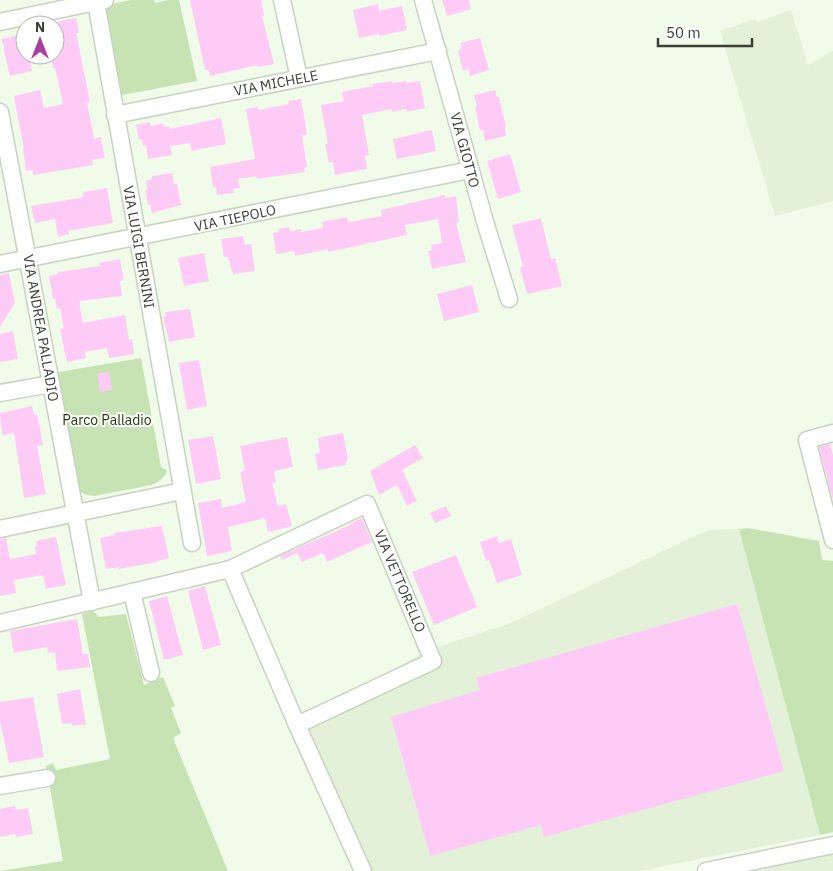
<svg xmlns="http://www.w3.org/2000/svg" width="833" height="871" font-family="'IBM Plex Sans',sans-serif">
  <rect width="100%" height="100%" fill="#f0fce9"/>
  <!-- built -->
  <g fill="#e2f1d8">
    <polygon points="791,10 808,65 833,51 833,201 775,216 720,31 756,19 758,22"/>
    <polygon points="739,529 820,835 639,871 368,871 301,721 423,653 440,646 511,623 708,530"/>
    <polygon points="833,849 833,871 721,871"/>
  </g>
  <!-- green -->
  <g fill="#c7e3b4">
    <polygon points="131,0 154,0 155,3 168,0 179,0 197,81 122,95 115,56 112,56 105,12 112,4"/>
    <path d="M141,358L161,467L167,470C166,477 158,482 152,485L94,496L84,494L74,487L53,373Z"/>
    <polygon points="748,528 819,541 822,560 833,561 833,832 820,835 739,529"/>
    <polygon points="93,611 99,617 126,614 144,685 163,677 175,706 171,708 181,733 173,738 228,871 0,871 63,861 46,766 53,763 56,770 110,759 82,614"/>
  </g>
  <!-- building -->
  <g fill="#fecbf7">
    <polygon points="190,0 261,0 264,16 262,16 274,64 258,67 257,65 210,76 209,70 205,70"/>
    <polygon points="442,0 469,0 471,9 447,16"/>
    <polygon points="378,4 379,11 402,6 407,30 379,36 379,34 359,38 353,10"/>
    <polygon points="76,18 79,33 76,33 90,102 87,102 94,139 101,137 105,158 92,160 93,165 33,175 33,170 26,171 23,149 24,149 14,96 40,90 44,108 63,104 55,68 53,68 51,55 55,55 55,22"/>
    <polygon points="25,34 25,55 29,55 32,71 10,76 4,51 4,45 1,39"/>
    <polygon points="480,38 489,70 470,76 468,69 463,71 458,51 462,49 460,43"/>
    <polygon points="392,81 392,83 406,81 406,83 420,81 425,108 407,112 406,109 392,112 392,109 362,115 369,155 365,156 367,169 335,175 333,162 329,163 325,144 328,144 321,105 344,101 342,92 373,86 373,84"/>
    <polygon points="495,90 497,97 499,97 506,127 505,128 506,136 485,141 483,130 480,130 475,107 477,106 474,95"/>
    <polygon points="301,99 307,134 302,136 307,167 304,168 305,172 257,179 257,176 238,179 240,188 233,189 234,193 217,195 216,187 213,187 210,167 255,159 246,109 258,107 258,110 289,104 288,101"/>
    <polygon points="221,118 226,144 192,151 190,143 170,146 172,155 148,159 146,145 143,146 142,139 139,140 136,125 150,122 151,126 163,123 164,127 169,126 170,129"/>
    <polygon points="432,130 436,151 397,159 393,139"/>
    <polygon points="510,154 521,192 498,199 487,161"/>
    <polygon points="172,173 174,184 177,184 181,205 152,213 150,204 148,205 145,190 147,190 146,181 152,179 152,176"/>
    <polygon points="107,188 113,223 68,231 69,234 58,237 55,219 35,223 31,206 79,198 84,196 83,192"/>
    <polygon points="445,195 445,198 456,196 459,222 456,223 466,262 432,269 428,251 432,250 431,245 442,243 438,219 405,225 407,235 328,252 328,249 295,256 294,251 276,254 273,233 279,232 278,229 289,227 290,231 301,229 301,232 323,228 322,222 347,217 348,222 355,221 382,216 381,210"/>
    <polygon points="541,218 551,259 555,258 562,286 527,294 520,267 523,266 512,225"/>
    <polygon points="243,236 245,245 251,244 255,271 233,274 228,257 224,257 221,239"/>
    <polygon points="204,253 209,281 184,286 178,258"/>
    <polygon points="120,259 124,280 120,281 122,296 79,301 83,323 125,315 129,340 132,339 134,354 109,358 107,348 85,352 86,358 67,362 60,329 64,328 60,308 57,309 55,298 53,299 49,276 58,274 58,272 100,266 99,263"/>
    <polygon points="9,273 15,303 0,327 0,275"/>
    <polygon points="472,285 479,312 444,321 437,294"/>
    <polygon points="190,309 195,337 169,342 163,317 166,317 165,312"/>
    <polygon points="13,331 18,359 0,362 0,334"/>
    <polygon points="199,360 207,406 187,410 179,363"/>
    <polygon points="109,372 112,390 100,392 97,374"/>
    <polygon points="32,406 34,415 37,414 43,445 37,446 46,494 24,498 14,433 2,435 0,413"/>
    <polygon points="343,433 348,460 346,461 346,465 318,470 315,454 320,453 318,438"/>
    <polygon points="213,436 221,479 196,484 188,440"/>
    <polygon points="287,437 293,467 274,471 276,482 272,483 278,506 286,504 292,526 268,532 265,518 228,527 232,551 207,556 198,503 221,499 222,508 246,502 240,472 245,470 240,446"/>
    <polygon points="830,444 833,455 833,500 819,447"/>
    <polygon points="415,445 423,458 402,470 417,501 407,506 397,485 379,495 370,471"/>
    <polygon points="446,506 451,516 435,523 430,513"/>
    <polygon points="362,518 372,542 327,562 323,553 302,562 297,553 282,560 280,556 350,525 349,524"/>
    <polygon points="162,526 169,558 157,561 157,562 119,569 119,567 106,569 100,538 114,535 114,533"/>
    <polygon points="497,536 499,543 511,539 522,575 497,583 489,560 486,561 480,542"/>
    <polygon points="56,537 66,585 46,589 43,575 14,580 16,593 0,596 0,539 6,538 10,559 36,554 35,547 37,546 36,541"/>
    <polygon points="456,555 477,607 434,625 412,572"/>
    <polygon points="205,586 221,645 203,650 188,591"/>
    <polygon points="167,596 183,655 164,660 149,601"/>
    <polygon points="737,604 784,771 544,837 541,825 430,856 391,717 480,690 476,678"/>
    <polygon points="77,619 83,654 88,654 90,667 57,671 55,652 48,653 47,647 14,653 10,631"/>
    <polygon points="80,689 86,724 72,726 72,723 62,724 57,694"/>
    <polygon points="33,697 44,757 9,763 0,721 0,702"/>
    <polygon points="15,806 15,810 28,808 33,834 16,837 15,834 0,837 0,809"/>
  </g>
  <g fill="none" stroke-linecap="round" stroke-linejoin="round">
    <defs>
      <g id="minor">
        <polyline points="282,0 299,78"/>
        <polyline points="423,0 486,225 509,299"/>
        <polyline points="96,2 192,543"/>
        <polyline points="0,22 105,0"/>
        <polyline points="0,112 92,602"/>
        <polyline points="115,115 438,51"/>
        <polyline points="0,264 470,170"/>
        <polyline points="0,393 51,384"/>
        <polyline points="833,433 807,440 833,540"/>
        <polyline points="0,529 182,491"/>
        <polyline points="230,569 297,725 363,871"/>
        <polyline points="132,592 151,673"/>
        <polyline points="0,623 230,569 367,504 433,661 297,725"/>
        <polyline points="0,786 47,778"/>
        <polyline points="706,871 833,845"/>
      </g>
    </defs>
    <!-- minor casing -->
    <use href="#minor" stroke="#c7d3c0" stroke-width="19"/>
    <!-- minor -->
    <use href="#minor" stroke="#fff" stroke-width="16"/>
  </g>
  <g text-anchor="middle" stroke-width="4" stroke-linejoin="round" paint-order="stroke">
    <!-- street labels -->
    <g font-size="14" fill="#3a3e37" stroke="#fff">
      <text transform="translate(276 83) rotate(-11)" y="5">VIA MICHELE</text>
      <text transform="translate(465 150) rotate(75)" y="5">VIA GIOTTO</text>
      <text transform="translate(235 218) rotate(-12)" y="5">VIA TIEPOLO</text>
      <text transform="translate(139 247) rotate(80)" y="5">VIA LUIGI BERNINI</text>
      <text transform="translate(41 328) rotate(80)" y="5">VIA ANDREA PALLADIO</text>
      <text transform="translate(400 581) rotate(67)" y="5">VIA VETTORELLO</text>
    </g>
    <!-- park labels -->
    <g font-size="14" fill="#233c0c" stroke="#fff">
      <text x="107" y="425">Parco Palladio</text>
    </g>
  </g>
  <!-- north arrow -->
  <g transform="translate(40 40)"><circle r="24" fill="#ffffff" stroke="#b0b2af"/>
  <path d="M0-4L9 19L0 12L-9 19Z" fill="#a940a2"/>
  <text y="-8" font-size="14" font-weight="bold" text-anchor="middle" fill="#3a3e37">N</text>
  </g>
  <!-- scale -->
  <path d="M658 38v8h94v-8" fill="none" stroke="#3a3e37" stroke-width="2.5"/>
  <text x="666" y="38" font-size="15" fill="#3a3e37" stroke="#ffffff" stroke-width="4" paint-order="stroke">50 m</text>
</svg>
